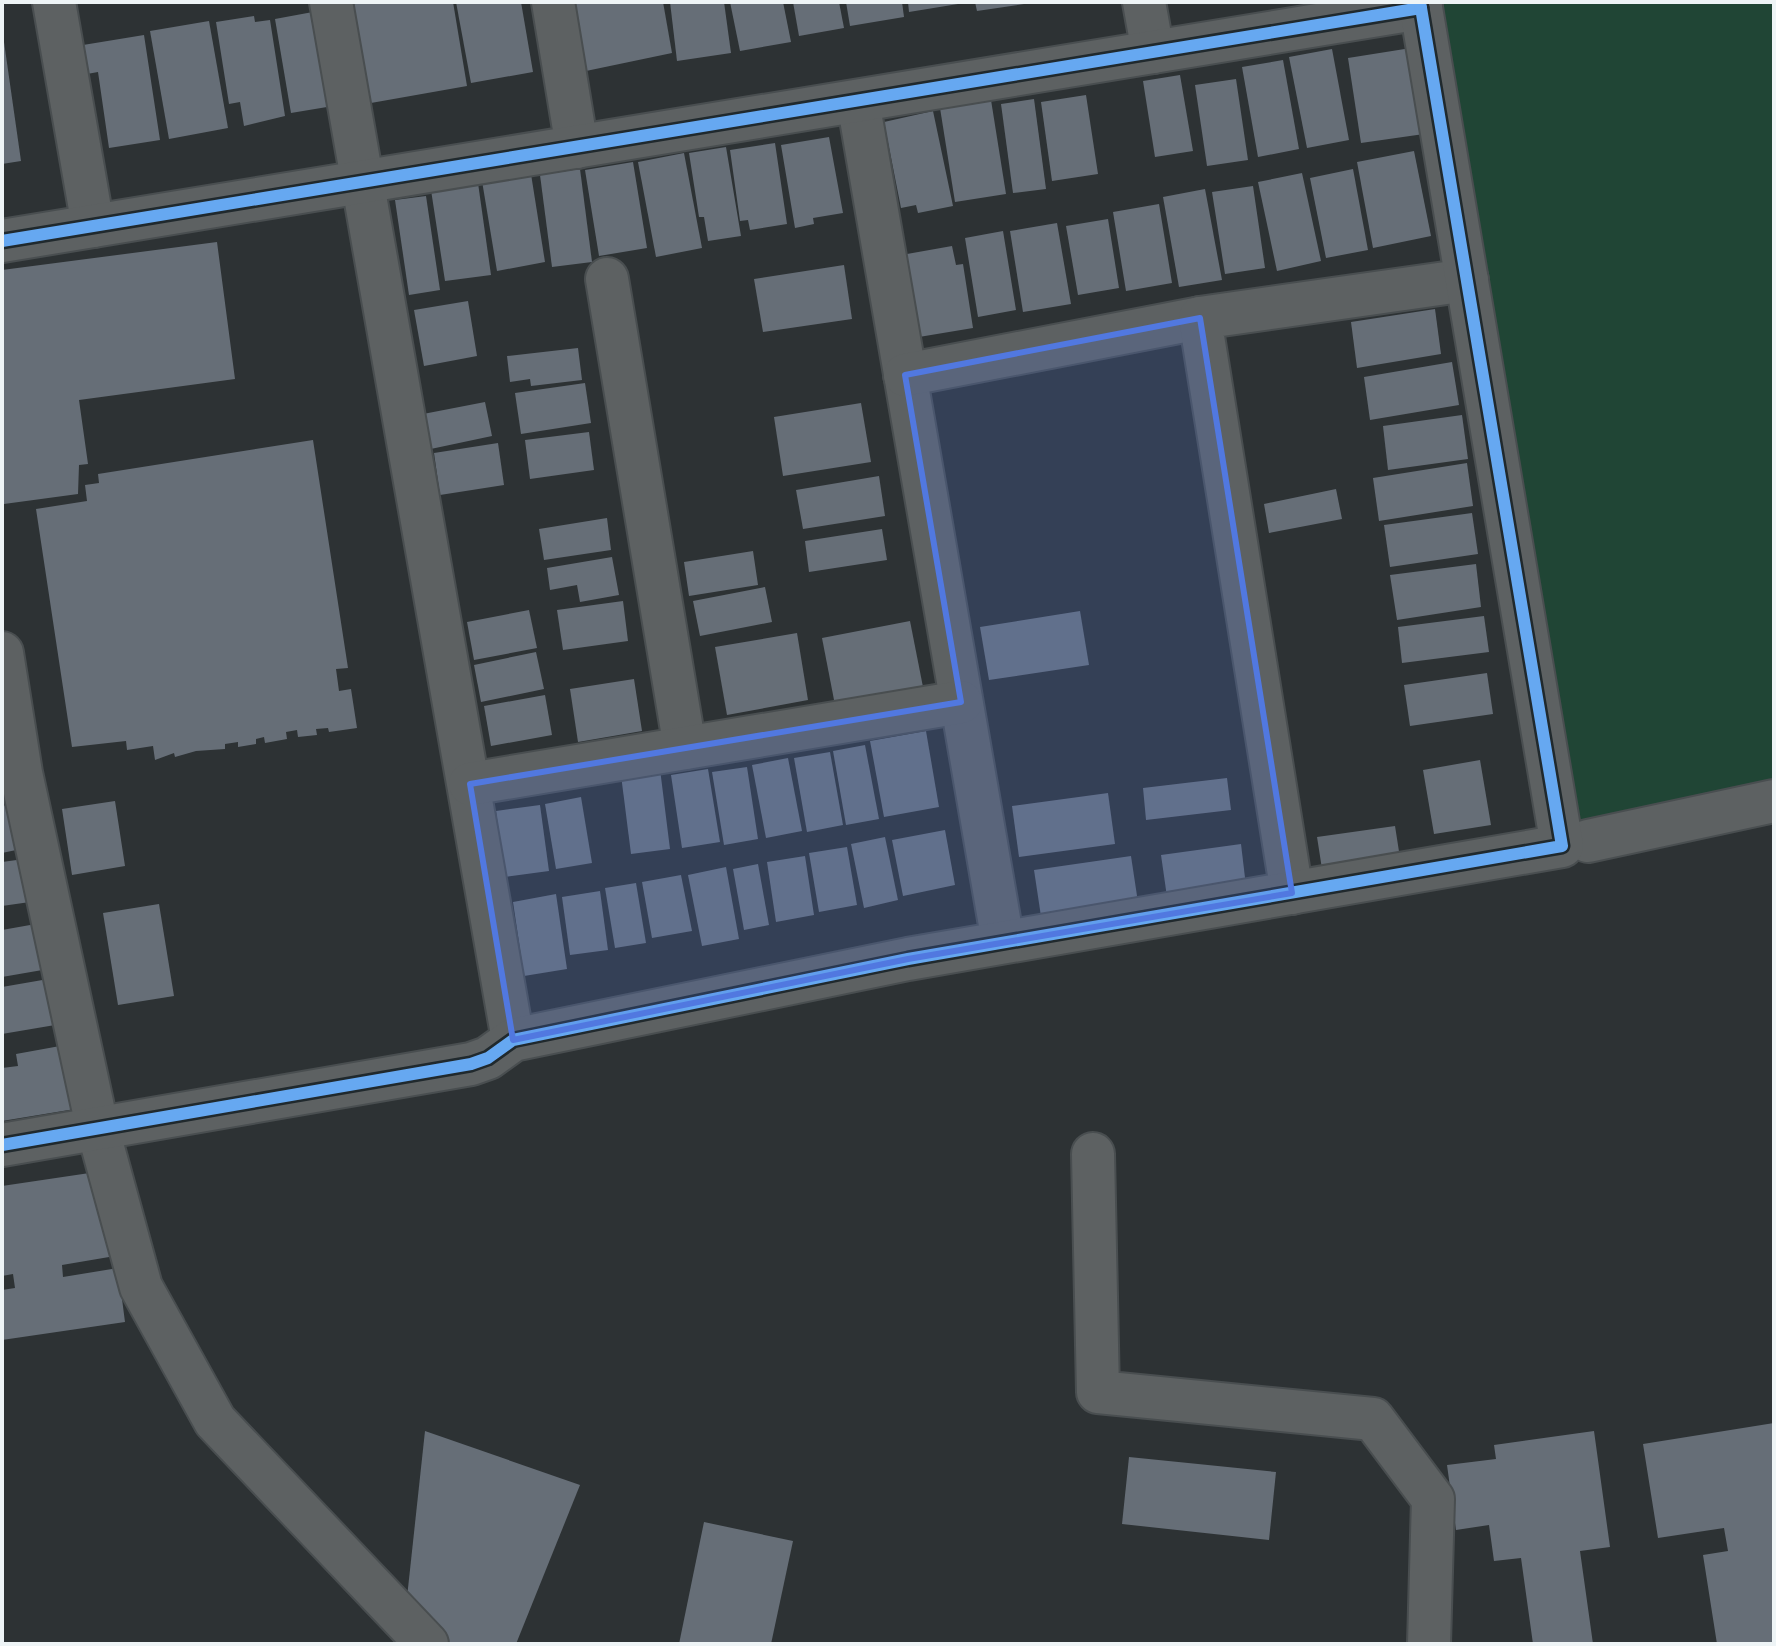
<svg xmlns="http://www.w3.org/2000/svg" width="1776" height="1646" font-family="'Roboto Serif',serif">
  <rect width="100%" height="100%" fill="#2d3234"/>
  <!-- green -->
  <polygon fill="#204535" points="1440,2 1774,2 1774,822 1582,860"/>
  <!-- building -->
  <g fill="#666e77">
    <polygon points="368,2 453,2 467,86 354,106 337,7"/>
    <polygon points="456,2 521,2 533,72 471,83"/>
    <polygon points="573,2 663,2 672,53 586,71"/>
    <polygon points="670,2 724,2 731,53 677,61"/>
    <polygon points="730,2 783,2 791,42 740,51"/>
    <polygon points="793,2 839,2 844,28 799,36"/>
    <polygon points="846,2 902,2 904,17 850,26"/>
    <polygon points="908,2 958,2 958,4 909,12"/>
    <polygon points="975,2 1024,2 1024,4 977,11"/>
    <polygon points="329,9 345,104 291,113 275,19"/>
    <polygon points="254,16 255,22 270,20 285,116 244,126 240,102 229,104 216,22"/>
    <polygon points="209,21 228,128 169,139 150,31"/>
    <polygon points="2,28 21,161 2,164"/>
    <polygon points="144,35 160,140 109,148 98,72 87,74 83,45"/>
    <polygon points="1411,48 1424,134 1361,143 1348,58"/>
    <polygon points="1332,49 1349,140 1307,148 1289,57"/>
    <polygon points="1283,60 1299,149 1258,157 1242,67"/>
    <polygon points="1180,75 1193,151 1155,157 1143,81"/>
    <polygon points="1236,79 1248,160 1207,166 1195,85"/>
    <polygon points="1086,95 1098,174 1052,181 1041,102"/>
    <polygon points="1034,99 1046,189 1013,193 1001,104"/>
    <polygon points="991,100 1006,194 955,202 940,108"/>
    <polygon points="933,111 953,206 918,213 916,205 901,208 884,122"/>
    <polygon points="829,137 843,213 813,218 814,224 795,228 781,145"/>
    <polygon points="775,143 787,224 750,230 748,220 740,221 730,150"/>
    <polygon points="726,147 741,236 708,241 704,217 699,217 689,153"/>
    <polygon points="1414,151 1431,236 1373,248 1357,162"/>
    <polygon points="684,153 702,248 656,257 638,162"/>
    <polygon points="633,162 647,248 599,256 585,170"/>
    <polygon points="580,169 592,262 552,267 540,175"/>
    <polygon points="1353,169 1368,250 1326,258 1310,178"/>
    <polygon points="1302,173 1321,261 1277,271 1258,182"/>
    <polygon points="531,174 545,262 497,271 482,181"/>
    <polygon points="478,183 491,275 445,281 431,190"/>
    <polygon points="1253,186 1265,268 1225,274 1212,192"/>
    <polygon points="1205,189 1222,280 1179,287 1163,197"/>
    <polygon points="426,196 440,290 409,295 395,200"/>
    <polygon points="1159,204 1172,283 1126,291 1113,212"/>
    <polygon points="1108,219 1119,288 1078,295 1066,226"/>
    <polygon points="1057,223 1071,304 1023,312 1010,231"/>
    <polygon points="1003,231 1016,310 978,317 965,238"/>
    <polygon points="217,242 235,379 79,400 88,464 79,465 78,494 4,504 2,270"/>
    <polygon points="952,246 956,265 963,264 973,328 919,337 907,254"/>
    <polygon points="844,265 852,319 763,332 754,279"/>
    <polygon points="468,301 477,356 424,366 414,310"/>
    <polygon points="1435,309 1441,354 1357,368 1351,322"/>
    <polygon points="578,348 582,380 531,386 530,379 510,382 507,356"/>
    <polygon points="1452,362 1459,405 1370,420 1364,377"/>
    <polygon points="585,383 591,423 521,434 515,393"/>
    <polygon points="485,402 492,436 426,450 418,415"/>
    <polygon points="861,403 871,462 783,476 774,417"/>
    <polygon points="1462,415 1468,459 1388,470 1383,426"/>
    <polygon points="589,432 594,470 530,479 525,440"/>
    <polygon points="313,440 348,668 336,669 339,691 351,689 357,728 329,732 328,728 316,729 317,735 298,737 297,730 286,732 287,739 265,743 264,737 256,739 256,744 238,747 238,742 225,744 225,749 196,751 175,757 174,753 155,760 153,746 127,750 126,741 72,747 36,509 87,501 85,485 99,483 98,474"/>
    <polygon points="498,443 504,485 440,495 434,453"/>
    <polygon points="1467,463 1473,506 1379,521 1373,478"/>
    <polygon points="879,476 885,516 803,529 796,490"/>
    <polygon points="1336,489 1342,519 1269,533 1264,504"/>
    <polygon points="1472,513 1478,554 1390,567 1384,525"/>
    <polygon points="607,518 611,550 544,560 539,529"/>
    <polygon points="882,529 887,560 809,572 805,541"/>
    <polygon points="753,551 758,585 689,596 684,562"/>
    <polygon points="612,557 619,595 580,602 577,585 550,590 547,568"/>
    <polygon points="1476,564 1481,607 1397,620 1390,575"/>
    <polygon points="765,587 772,622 700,636 693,601"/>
    <polygon points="623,601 628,641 563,650 557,610"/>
    <polygon points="529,610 537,648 474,660 467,622"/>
    <polygon points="1080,611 1089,665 989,680 980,627"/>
    <polygon points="1484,616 1489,652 1402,663 1398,627"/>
    <polygon points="910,621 923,687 835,705 822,638"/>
    <polygon points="797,633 808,700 727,715 715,647"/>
    <polygon points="536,652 544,689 481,702 474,665"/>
    <polygon points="1487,673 1493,714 1410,726 1404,685"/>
    <polygon points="634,679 642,731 578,742 570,689"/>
    <polygon points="545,695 552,735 491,746 484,706"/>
    <polygon points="926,731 939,807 884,817 870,741"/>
    <polygon points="865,745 879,819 846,825 833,751"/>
    <polygon points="830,752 843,825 807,832 794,758"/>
    <polygon points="788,758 802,831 766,838 752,765"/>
    <polygon points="1480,760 1491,825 1434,834 1423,770"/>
    <polygon points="747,767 758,839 724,845 712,772"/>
    <polygon points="660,769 670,849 631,854 621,775"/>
    <polygon points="708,769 720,842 682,848 671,775"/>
    <polygon points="1227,778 1231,810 1146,820 1143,788"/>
    <polygon points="1108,793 1115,844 1019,857 1012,806"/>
    <polygon points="581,797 592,863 556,869 545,804"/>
    <polygon points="26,801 35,846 2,853 2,806"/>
    <polygon points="115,801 125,866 72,875 62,809"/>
    <polygon points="540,805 549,871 505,877 496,811"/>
    <polygon points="1395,826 1400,858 1322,869 1317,837"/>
    <polygon points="945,830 955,885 903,896 892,840"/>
    <polygon points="885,837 898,900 864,908 851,844"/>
    <polygon points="1241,844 1246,886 1167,897 1161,855"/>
    <polygon points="847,847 857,905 819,912 809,853"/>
    <polygon points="805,856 814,915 776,922 767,862"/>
    <polygon points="1131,856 1139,909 1042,923 1034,870"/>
    <polygon points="39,857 44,900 2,906 2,862"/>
    <polygon points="758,864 769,925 744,930 733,869"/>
    <polygon points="726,867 739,939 702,946 688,875"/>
    <polygon points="681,875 692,931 652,938 642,882"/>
    <polygon points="636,883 646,943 615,948 605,888"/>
    <polygon points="600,891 608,950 570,955 562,897"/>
    <polygon points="556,894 567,969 524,976 513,902"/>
    <polygon points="159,904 174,996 118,1005 103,913"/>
    <polygon points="47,922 54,968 2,977 2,930"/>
    <polygon points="54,978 61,1024 2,1034 2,987"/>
    <polygon points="71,1044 81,1108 2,1121 2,1068 18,1066 16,1054"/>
    <polygon points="103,1171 115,1256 62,1265 63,1277 118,1268 125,1322 2,1340 2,1290 15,1288 13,1274 2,1276 2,1186"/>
    <polygon points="1774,1423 1774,1644 1717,1644 1703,1555 1728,1551 1724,1528 1658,1538 1643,1444"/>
    <polygon points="425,1431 580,1485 516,1644 452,1644 405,1616"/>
    <polygon points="1594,1431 1610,1547 1580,1551 1593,1644 1533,1644 1521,1558 1494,1561 1489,1525 1456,1530 1447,1465 1496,1459 1494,1445"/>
    <polygon points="1129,1457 1276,1472 1269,1540 1122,1524"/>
    <polygon points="704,1522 793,1541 771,1644 679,1644"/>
  </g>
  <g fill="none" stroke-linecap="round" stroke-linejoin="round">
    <defs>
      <g id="minor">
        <polyline points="54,2 93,226"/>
        <polyline points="331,2 513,1040"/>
        <polyline points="553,2 577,147"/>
        <polyline points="1144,2 1153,52"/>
        <polyline points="858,101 1003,942"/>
        <polyline points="2,241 1421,8"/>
        <polyline points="607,279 685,748"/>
        <polyline points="905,375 1200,318"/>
        <polyline points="2,653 21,773 97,1126 141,1287 215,1421 427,1644"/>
        <polyline points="470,784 961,702"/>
        <polyline points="1588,841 1774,801"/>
        <polyline points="1292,893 1200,318 1467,280"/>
        <polyline points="2,1145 471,1064 488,1058 513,1040 908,959 1562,846 1420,2"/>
        <polyline points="1093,1154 1098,1392 1373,1419 1433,1499 1429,1644"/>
      </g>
    </defs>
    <!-- minor casing -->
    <use href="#minor" stroke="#494e50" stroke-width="46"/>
    <!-- minor -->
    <use href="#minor" stroke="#5d6162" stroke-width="42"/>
    <defs>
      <g id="cycleway">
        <polyline points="2,241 1421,8"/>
        <polyline points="2,1145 471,1064 488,1058 513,1040 908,959 1562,846 1420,2"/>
      </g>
    </defs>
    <!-- cycleway casing -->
    <use href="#cycleway" stroke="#20292d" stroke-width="17"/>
    <!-- cycleway -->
    <use href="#cycleway" stroke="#66a8f1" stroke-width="12"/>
  </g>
  <!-- marked area -->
  <path fill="#5178e0" fill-opacity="0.2" stroke="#5178e0" stroke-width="6" stroke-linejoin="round" d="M1200,318L1292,893L908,959L513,1040L470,784L961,702L905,375Z"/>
  <!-- border -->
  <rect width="1776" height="1646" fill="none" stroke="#eef4f6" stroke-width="8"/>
</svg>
